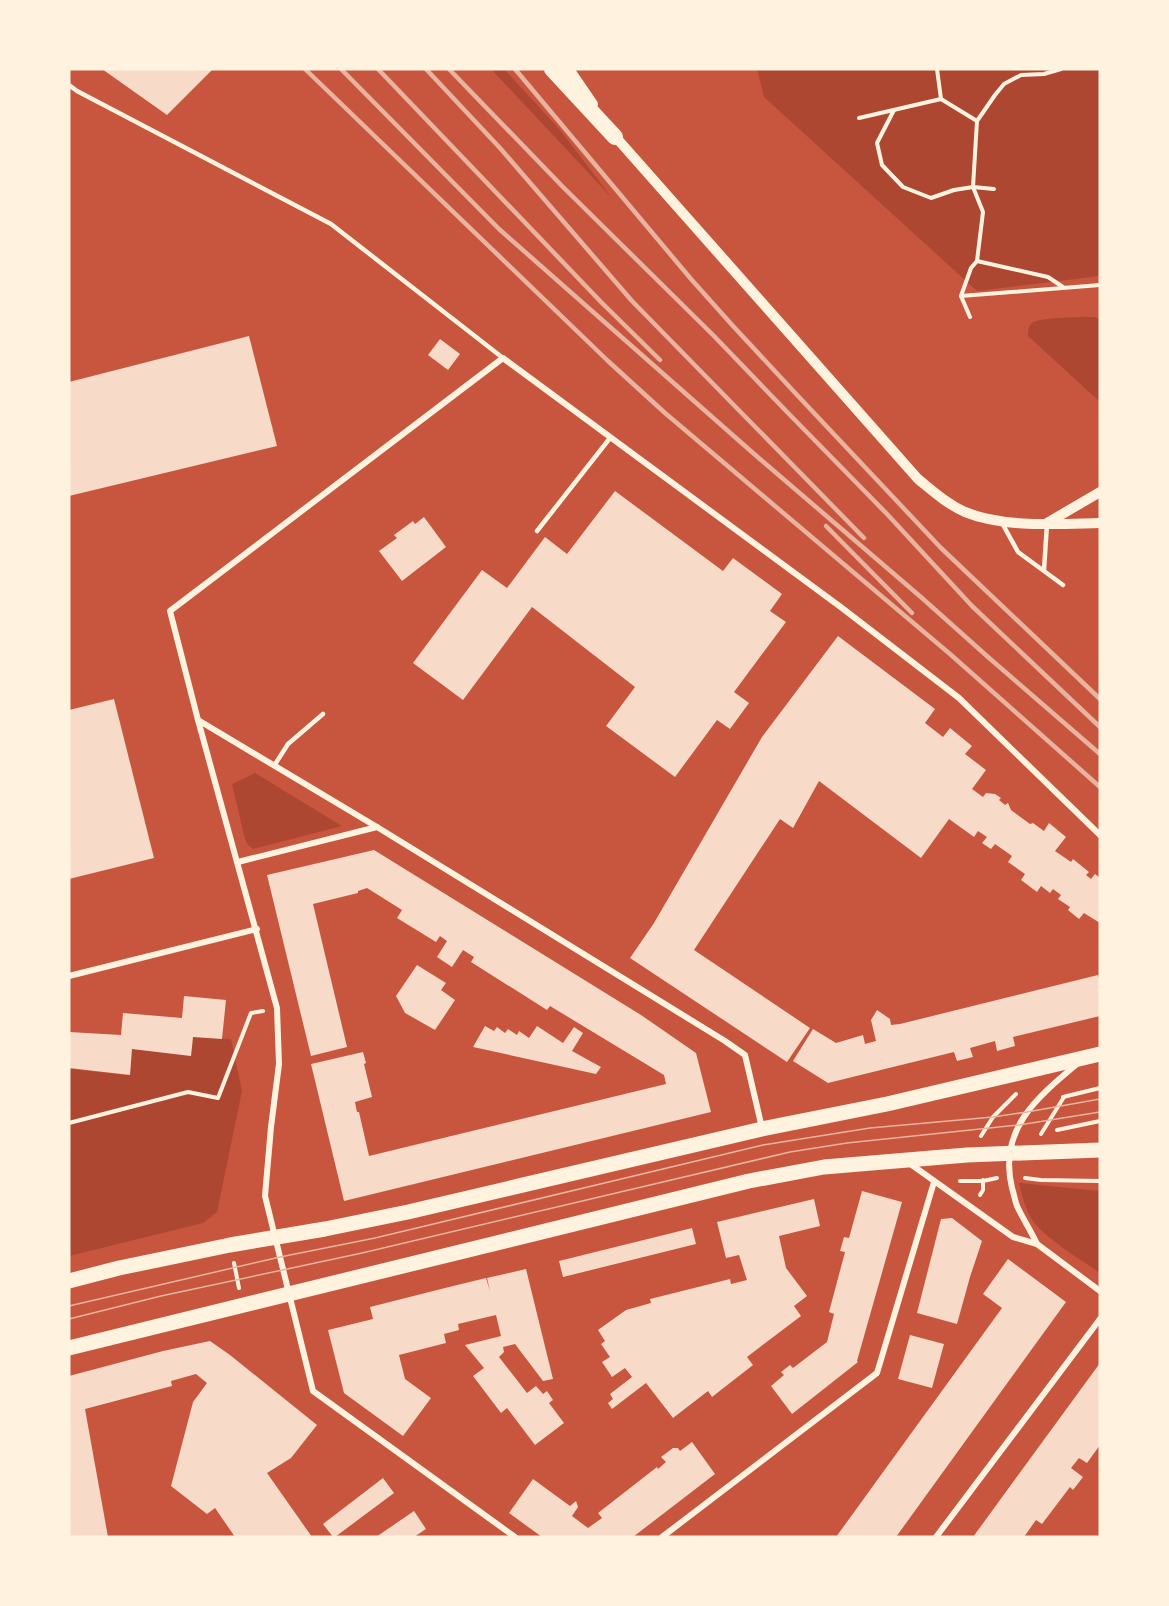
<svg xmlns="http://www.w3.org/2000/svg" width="1169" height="1606" font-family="'Public Sans',sans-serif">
  <rect width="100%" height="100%" fill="#c8553d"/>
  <!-- green -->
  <g fill="#ae4732">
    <polygon points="491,69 504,69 560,130 612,198"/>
    <polygon points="757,69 1100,69 1100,276 977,291 764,97"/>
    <path d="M1094,317L1100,319V402L1028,336C1028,332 1028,326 1032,323C1039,317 1083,317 1094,317Z"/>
    <polygon points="255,773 342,826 253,849 248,845 245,839 232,784"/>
    <polygon points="193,1037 231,1039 242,1091 217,1212 203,1223 69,1256 70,1069 126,1075 132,1049 191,1056"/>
    <path d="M1019,1183L1100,1191V1273C1082,1260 1041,1236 1031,1218C1025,1207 1022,1195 1019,1183Z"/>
  </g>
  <!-- building -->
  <g fill="#f7dbc8">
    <polygon points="102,69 213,69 167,115"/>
    <polygon points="249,336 277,446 69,496 69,382"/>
    <polygon points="440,339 460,354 448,370 428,355"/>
    <polygon points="615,491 723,571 733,558 782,594 770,611 786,622 734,692 749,703 730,729 717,720 675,777 606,726 635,687 532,607 463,700 413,663 482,570 507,588 545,537 567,554"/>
    <polygon points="424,517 446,547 402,581 379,551 397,538 394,535 413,521 415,524"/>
    <polygon points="838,636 935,709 925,723 943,737 950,728 972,746 965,754 986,770 972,789 983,797 986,793 995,794 1001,798 999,800 1005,805 1008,803 1011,810 1030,824 1033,823 1044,831 1049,823 1066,837 1055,851 1071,862 1073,859 1089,872 1086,875 1091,879 1095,874 1100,878 1100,923 1084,913 1079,919 1068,910 1070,907 1058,899 1061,895 1053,889 1050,893 1041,886 1037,892 1021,880 1025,874 1008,862 1012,856 995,844 991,849 982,843 987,837 978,831 974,837 949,819 921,858 819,781 793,828 780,819 694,950 810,1028 787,1062 630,958 654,923 762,737"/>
    <polygon points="114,699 154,858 69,879 69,710"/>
    <polygon points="374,850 641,1015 696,1053 711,1112 344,1201 311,1064 363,1052 366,1063 364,1064 372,1097 355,1102 357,1112 359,1112 369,1156 666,1084 664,1075 550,1006 547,1010 471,962 474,957 463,950 452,967 437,957 447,941 440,936 436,942 397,918 402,910 367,888 358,891 358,893 313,904 347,1047 311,1056 267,875"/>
    <polygon points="417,965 446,983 441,990 455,1000 435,1030 405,1013 396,996"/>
    <polygon points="1098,975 1099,978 1100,978 1100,1016 1013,1037 1015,1046 997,1051 995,1041 970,1048 973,1057 957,1061 954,1052 828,1083 793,1061 813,1029 836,1043 863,1035 865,1044 876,1041 871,1020 877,1010 890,1019 891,1025 900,1024"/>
    <polygon points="184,996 226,1000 222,1039 193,1037 191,1056 132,1049 130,1075 69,1068 69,1032 121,1035 123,1013 182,1018"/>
    <polygon points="485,1026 494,1031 497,1027 505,1033 508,1029 517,1035 519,1031 529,1038 537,1026 563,1043 574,1027 583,1033 572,1051 601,1067 596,1074 473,1047"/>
    <polygon points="862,1191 902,1202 857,1361 858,1362 792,1414 771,1386 784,1375 781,1372 790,1365 793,1368 827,1342 834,1314 829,1312 845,1252 840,1251 844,1237 849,1238"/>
    <polygon points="814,1199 820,1226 779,1236 786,1268 807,1296 794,1306 801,1316 747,1357 753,1365 712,1397 708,1391 673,1418 646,1383 612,1409 608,1403 613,1399 610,1394 632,1377 625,1368 612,1377 602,1362 610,1357 601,1344 605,1341 598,1330 626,1310 651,1303 650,1299 730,1279 731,1284 747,1280 739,1255 726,1258 717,1222"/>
    <polygon points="952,1218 982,1241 970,1277 957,1324 917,1313 941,1219"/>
    <polygon points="692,1228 696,1244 563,1277 559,1261"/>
    <polygon points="1008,1259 1066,1302 896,1537 836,1537 1002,1308 983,1294"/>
    <polygon points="526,1269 553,1379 543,1381 515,1344 503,1347 504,1352 499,1357 527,1393 536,1386 543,1394 547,1391 553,1400 549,1403 564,1423 535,1445 507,1408 501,1413 473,1376 484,1368 465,1345 501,1336 496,1315 458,1324 459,1330 444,1334 446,1343 399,1355 405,1379 431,1398 403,1436 344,1393 328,1330 373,1319 370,1307 449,1287 486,1278 490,1291 487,1278"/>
    <polygon points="910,1335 944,1344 932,1388 898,1379"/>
    <polygon points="210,1341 230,1355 317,1425 291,1458 267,1473 312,1537 235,1537 215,1508 207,1514 171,1486 193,1402 207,1383 196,1374 171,1381 172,1386 85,1409 108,1537 69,1537 69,1376 163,1351"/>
    <polygon points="1100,1363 1100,1445 1087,1463 1079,1458 1071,1468 1083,1477 1073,1490 1070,1487 1042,1524 1036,1520 1024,1537 973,1537"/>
    <polygon points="692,1442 715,1474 633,1537 542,1537 509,1513 533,1479 570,1506 576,1501 578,1507 572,1516 588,1528 602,1518 598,1513 657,1467 658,1469 666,1462 661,1457 673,1448 678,1448 680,1451"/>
    <polygon points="383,1478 394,1493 335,1537 333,1537 323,1524"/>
    <polygon points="414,1511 426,1529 414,1537 376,1537"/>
  </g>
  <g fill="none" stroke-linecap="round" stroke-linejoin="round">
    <!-- path -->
    <g stroke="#fff3e0" stroke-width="4">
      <polyline points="937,69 941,99 977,121"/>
      <polyline points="894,110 877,143 882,165 903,187 931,198 954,190 973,187 994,189"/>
      <polyline points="859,118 941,99"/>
      <polyline points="977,261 1048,277 1063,287"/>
      <polyline points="961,296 1100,285"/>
      <polyline points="970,317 961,296 971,268 977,261 983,212 973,187 977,121 995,95 1004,84 1021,75 1044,74 1061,69"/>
      <polyline points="1063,1097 1100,1088"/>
      <polyline points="69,1123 188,1092 218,1098 251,1013 263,1011"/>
      <polyline points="1057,1130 1100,1121"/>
      <polyline points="1041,1134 1064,1097"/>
      <polyline points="981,1136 993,1117 1016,1094"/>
      <polyline points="1025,1178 1041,1180 1100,1181"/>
      <polyline points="960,1181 983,1181 997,1178"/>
      <polyline points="980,1195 983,1190 983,1180"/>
      <polyline points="234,1263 239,1288"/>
    </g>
    <!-- service -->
    <g stroke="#fff3e0" stroke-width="4.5">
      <polyline points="69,85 77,91 331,224 503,358"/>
      <polyline points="1002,523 1018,552 1063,585"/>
      <polyline points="537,531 610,438"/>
      <polyline points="1044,570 1047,524"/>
      <polyline points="274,766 288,744 323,714"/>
    </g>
    <!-- minor -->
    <g stroke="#fff3e0" stroke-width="6">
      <polyline points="198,720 377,827 725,1041 745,1055 762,1128"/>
      <polyline points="238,862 377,827"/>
      <polyline points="69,976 257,929"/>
      <polyline points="909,1163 1013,1237 1037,1244 1100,1291"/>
      <path d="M1037,1244C1031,1231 1023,1219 1017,1206C1015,1201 1014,1194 1012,1188C998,1130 1036,1098 1077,1064"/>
      <polyline points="515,1537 313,1391 265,1196 271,1127 279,1064 277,1008 198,720 170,611 503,358 842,608 959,698 1100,835"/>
      <polyline points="662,1537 877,1373 934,1182"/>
      <polyline points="936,1537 1100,1319"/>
    </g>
    <!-- tertiary -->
    <g stroke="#fff3e0" stroke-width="10">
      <polyline points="569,69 593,104"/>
      <path d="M613,134L918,479C933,491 947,504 965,512C1005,528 1057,524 1100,523"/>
      <polyline points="1047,523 1100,492"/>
    </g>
    <!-- primary -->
    <g stroke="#fff3e0" stroke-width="15">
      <polyline points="69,1281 119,1268 230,1245 325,1229 408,1212 762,1129 887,1104 1100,1054"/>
      <polyline points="69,1348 749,1181 824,1167 967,1155 1100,1150"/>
    </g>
    <!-- trunk -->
    <polyline stroke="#fff3e0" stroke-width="16" points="552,69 615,137"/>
    <!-- tram -->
    <g stroke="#e9b49f" stroke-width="1.5">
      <polyline points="69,1306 280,1257 375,1238 763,1145 870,1128 993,1117 1027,1112 1100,1099"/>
      <polyline points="69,1319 161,1296 362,1253 790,1152 847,1143 1019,1125 1100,1112"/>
    </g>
    <!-- rail -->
    <g stroke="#e9b49f" stroke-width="4.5">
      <polyline points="305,69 608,361 665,413 950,654 1100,787"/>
      <polyline points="341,69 499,229 753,453 922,598 988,657 1100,754"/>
      <polyline points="378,69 601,302 660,360"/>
      <polyline points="426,69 500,148 632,301 864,538"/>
      <polyline points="449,69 563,187 713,335 790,415 887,514 972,606 1100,727"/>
      <polyline points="515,69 691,279 733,326 798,396 941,548 1100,699"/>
      <polyline points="826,526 912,613"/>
    </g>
  </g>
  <!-- border -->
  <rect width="1169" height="1606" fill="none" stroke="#fff3e0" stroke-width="141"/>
</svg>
